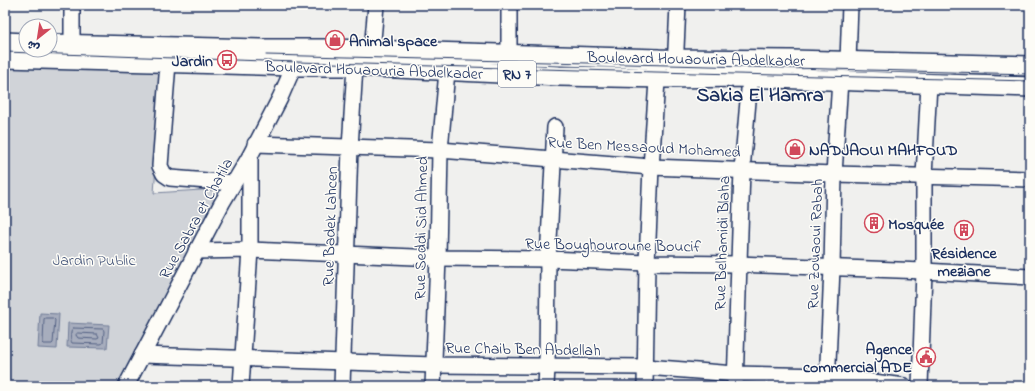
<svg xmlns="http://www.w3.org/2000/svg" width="1035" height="391" font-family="'Indie Flower','Playpen Sans Arabic',sans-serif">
  <rect width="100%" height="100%" fill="#f0f0ee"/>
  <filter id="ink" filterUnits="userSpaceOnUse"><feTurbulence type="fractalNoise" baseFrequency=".025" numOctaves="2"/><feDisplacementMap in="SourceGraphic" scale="8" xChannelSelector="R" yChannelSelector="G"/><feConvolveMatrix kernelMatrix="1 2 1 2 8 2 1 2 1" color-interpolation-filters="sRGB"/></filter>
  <g filter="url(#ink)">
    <!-- green -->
    <polygon fill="#d0d3d8" stroke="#76819b" points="5,63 163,68 154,193 217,189 219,210 128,386 5,386"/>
    <!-- water -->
    <g fill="#a7adbd" stroke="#6f7b97">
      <polygon points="40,313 59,314 57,349 38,348"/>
      <polygon points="68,323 109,325 107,348 67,347"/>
    </g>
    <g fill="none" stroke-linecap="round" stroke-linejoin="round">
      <!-- shore -->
      <g stroke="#536184" stroke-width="1">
        <polygon points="46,318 53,318 55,320 53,343 52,344 44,344 43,343 44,319"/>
        <path d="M73,328L103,329L104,331L103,343L101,344L72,343C70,340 70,331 73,328Z"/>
        <polygon points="78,333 97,334 99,338 97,339 78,338 76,335"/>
      </g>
      <defs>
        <g id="minor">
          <polyline points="72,45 72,5"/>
          <polyline points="372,51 376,5"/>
          <polyline points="509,55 509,5"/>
          <polyline points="848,61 850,5"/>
          <polyline points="168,63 160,166 164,174 170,178 233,183"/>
          <polyline points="675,70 678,5"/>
          <polyline points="255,144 440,150 651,167 834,174 1030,179"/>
          <polyline points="196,251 250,250 438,258 548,259 647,263 738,264 924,271 1030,277"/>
          <polyline points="142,355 434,365 646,367 735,374 827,376 904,386"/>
          <polyline points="126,386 222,203 250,156 280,98 294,66 294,57"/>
          <polyline points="241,386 250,250 250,156"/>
          <polyline points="342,386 350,148 355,66"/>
          <polyline points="433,386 438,258 440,150 447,71"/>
          <polyline points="546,386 547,367 548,259 555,127"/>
          <polyline points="645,386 647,263 651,167 658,67"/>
          <polyline points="735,386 742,170 750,78"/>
          <polyline points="827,386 832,268 834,174 840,80"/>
          <polyline points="920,386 924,271 924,176 929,84"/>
        </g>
        <g id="major">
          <polyline points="5,42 26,43"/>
          <polyline points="50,44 261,49 331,49 659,59 791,60 1030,66"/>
          <polyline points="5,58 294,66 355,66 559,76 664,78 746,77 1030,87"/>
        </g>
      </defs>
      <!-- minor casing -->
      <use href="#minor" stroke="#1b2f5e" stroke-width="18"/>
      <!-- major casing -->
      <use href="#major" stroke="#1b2f5e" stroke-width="22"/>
      <!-- minor -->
      <use href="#minor" stroke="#fdfcf7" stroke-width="15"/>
      <!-- major -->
      <use href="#major" stroke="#fdfcf7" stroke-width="19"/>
      <!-- tram -->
      <g stroke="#1b2f5e" stroke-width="1">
        <path d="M5,52C347,65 688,73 1030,81"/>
        <polyline points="266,55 1030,74"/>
      </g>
    </g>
  </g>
  <!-- icons -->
  <defs>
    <symbol id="shop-ring" viewBox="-11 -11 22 22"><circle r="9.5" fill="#fdfcf7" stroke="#d1495b" stroke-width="1.5"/><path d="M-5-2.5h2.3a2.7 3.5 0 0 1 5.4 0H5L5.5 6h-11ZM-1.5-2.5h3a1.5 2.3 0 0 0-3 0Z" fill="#d1495b"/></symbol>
    <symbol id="bus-ring" viewBox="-11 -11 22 22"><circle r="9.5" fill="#fdfcf7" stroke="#d1495b" stroke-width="1.5"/><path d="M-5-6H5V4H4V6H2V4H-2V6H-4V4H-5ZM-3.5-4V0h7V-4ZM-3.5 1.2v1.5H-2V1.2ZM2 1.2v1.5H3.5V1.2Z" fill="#d1495b"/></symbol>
    <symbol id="building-ring" viewBox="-11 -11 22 22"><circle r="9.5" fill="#fdfcf7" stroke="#d1495b" stroke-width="1.5"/><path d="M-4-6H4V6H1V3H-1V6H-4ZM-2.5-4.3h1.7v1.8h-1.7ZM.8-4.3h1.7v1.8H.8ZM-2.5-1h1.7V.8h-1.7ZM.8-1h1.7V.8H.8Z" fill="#d1495b"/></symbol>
    <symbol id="civic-ring" viewBox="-11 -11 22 22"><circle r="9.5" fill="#fdfcf7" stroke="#d1495b" stroke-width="1.5"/><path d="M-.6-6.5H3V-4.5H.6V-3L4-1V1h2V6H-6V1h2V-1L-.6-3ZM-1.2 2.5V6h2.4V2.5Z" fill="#d1495b"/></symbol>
  </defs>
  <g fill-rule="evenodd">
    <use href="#shop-ring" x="324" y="29" width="22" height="22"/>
    <use href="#bus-ring" x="216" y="49" width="22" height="22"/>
    <use href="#shop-ring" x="784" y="138" width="22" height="22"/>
    <use href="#building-ring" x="863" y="212" width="22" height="22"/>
    <use href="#building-ring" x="953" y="219" width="22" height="22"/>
    <use href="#civic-ring" x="915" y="346" width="22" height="22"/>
  </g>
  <g text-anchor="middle" stroke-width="3" stroke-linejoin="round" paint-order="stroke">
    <!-- shield labels -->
    <rect fill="#fdfcf7" stroke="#5f6c8c" stroke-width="1" x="498" y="61" width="38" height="26" rx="3"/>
    <g font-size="15" font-weight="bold" fill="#1b2f5e">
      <text x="517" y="79">RN 7</text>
    </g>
    <!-- poi labels -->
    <g font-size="16" font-weight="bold" fill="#1b2f5e" stroke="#fdfcf7" text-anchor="start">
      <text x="349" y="46">Animal space</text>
      <text x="213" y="66" text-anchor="end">Jardin</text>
      <text x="809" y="155">NADJAOUI MAHFOUD</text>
      <text x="888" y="229">Mosquée</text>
      <text x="964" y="258" text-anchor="middle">Résidence<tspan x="964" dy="18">meziane</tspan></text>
      <text x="912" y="354" text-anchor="end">Agence<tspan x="912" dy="18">commercial ADE</tspan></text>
    </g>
    <!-- street labels -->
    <g font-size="16" fill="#1b2f5e" stroke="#fdfcf7">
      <text transform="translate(696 58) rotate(1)" y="6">Boulevard Houaouria Abdelkader</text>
      <text transform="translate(374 69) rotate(2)" y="6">Boulevard Houaouria Abdelkader</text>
      <text transform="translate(644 146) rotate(3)" y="6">Rue Ben Messaoud Mohamed</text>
      <text transform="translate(195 218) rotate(-61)" y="6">Rue Sabra et Chatila</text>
      <text transform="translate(329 226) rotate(-88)" y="6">Rue Badek Lahcen</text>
      <text transform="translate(420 228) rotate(-89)" y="6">Rue Seddi Sid Ahmed</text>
      <text transform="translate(721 243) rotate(-88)" y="6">Rue Belhamidi Blaha</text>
      <text transform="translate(613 244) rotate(1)" y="6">Rue Boughouroune Boucif</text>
      <text transform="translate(814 244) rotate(-88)" y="6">Rue Zouaoui Rabah</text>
      <text transform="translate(523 348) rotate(1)" y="6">Rue Chaib Ben Abdellah</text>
    </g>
    <!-- park labels -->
    <g font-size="16" fill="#48587c" stroke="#fdfcf7">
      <text x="94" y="265">Jardin Public</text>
    </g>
    <!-- district labels -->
    <g font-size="20" font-weight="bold" fill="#1b2f5e" stroke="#fdfcf7">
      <text x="760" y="101">Sakia El Hamra</text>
    </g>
  </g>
  <!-- margin -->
  <rect width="1035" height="391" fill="none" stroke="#fdfcf7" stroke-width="20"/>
  <rect x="10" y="10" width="1015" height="371" fill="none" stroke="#1b2f5e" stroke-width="1.5" filter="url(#ink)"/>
  <!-- north arrow -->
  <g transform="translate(38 38) rotate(210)"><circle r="19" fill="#fdfcf7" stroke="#a3aaba"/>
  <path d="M0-3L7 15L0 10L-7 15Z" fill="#d1495b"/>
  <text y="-6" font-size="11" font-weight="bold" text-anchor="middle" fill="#1b2f5e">ش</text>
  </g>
</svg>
